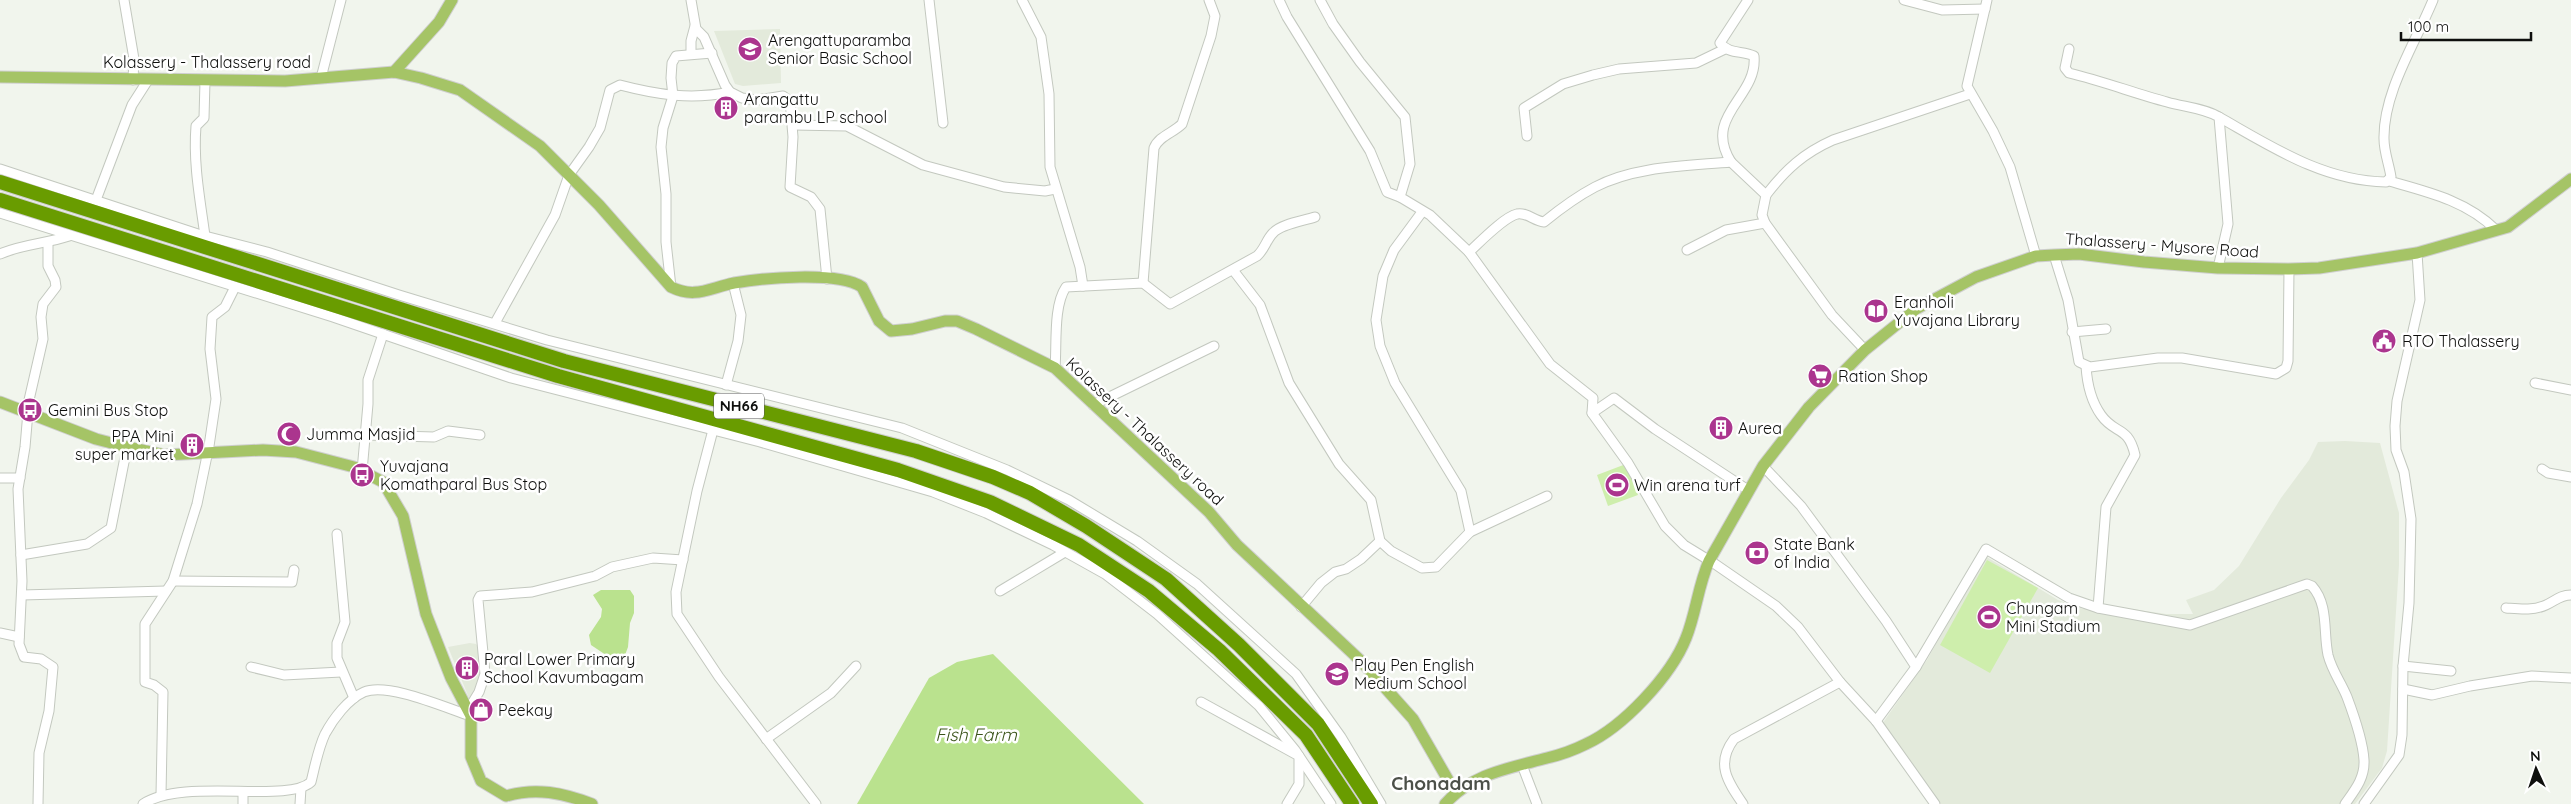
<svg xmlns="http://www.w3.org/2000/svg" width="2571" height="804" font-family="Quicksand,sans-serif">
  <rect width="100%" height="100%" fill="#f1f5ed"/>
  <!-- built -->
  <g fill="#e3eadb">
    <polygon points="780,29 781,83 743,86 735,84 714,31"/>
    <polygon points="2345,441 2380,443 2399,513 2399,565 2387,751 2382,768 2355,804 1941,804 1882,724 1927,660 1985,556 2058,600 2083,609 2132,609 2166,614 2193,614 2186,600 2214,590 2239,566 2281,498 2309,460 2318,442"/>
    <polygon points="470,643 476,644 479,648 482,675 475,692 469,698 448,647"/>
  </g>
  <!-- green -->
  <g fill="#ceeeac">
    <polygon points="1626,464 1638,495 1608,506 1597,475"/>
    <polygon points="1987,560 2038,588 1990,673 1940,645"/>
  </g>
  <!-- water -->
  <g fill="#bae28e">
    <polygon points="601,590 630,590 634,596 634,613 630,623 628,647 625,655 612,659 591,645 589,635 601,617 602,609 593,595"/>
    <polygon points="993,654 1144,804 857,804 929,678 957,662"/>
  </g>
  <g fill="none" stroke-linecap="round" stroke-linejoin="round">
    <defs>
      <g id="minor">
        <polyline points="124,0 134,59 133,80"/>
        <polyline points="691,0 696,29 704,37 725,85 730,92 742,98 757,100 783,96 790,101 793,137 790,187 811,197 820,209 827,279"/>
        <polyline points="929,0 943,123"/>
        <polyline points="1022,0 1041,37 1049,94 1050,167 1080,267 1083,286"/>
        <polyline points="1279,0 1287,17 1370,151 1387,192 1400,197"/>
        <polyline points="1320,0 1333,24 1360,62 1405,117 1410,164 1400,197 1430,215 1469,252"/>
        <polyline points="1904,0 1942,10 1985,9"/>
        <polyline points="1987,0 1967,86 1993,131 2010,167 2036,256"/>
        <path d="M2069,49L2065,68L2069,73C2102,81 2134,93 2167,102C2184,107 2204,108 2219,117L2228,224L2218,268"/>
        <polyline points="691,54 691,41 695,26"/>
        <polyline points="321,78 341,0"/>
        <path d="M2219,117C2272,147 2323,181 2386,182L2391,177C2389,164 2384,152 2384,139C2383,92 2416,42 2433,0"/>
        <polyline points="793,125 847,126 923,165 1004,187 1045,191 1055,189"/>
        <polyline points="1527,136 1524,108 1563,84 1593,75 1619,69 1696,63 1725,49"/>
        <path d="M1731,162C1702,115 1758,98 1754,56C1742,50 1730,55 1720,43L1748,0"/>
        <polyline points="0,169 201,235 267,252 399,295 547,340 902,428 1007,470 1069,500 1137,541 1197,584 1296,674 1341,737 1381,804"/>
        <path d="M2389,181C2428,192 2467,201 2496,230"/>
        <path d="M1766,195C1786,169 1804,153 1833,140L1970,94"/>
        <polyline points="96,200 132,105 148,80"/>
        <polyline points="1422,212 1394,250 1383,276 1376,320 1380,346 1395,383 1461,491 1470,532"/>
        <polyline points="0,213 333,317 511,378 760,442 933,492 986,513 1053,545 1105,574 1157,614 1259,706 1295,750 1331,804"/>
        <path d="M205,236C200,199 193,163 196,126L204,118L205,81"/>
        <polyline points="1687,250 1726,230 1765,223"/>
        <path d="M0,254C23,244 45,244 69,236"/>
        <polyline points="2054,255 2068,300 2079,362 2090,367 2158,358 2182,358 2276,374 2286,368 2288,361 2289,269"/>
        <polyline points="1233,270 1260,305 1289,383 1339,464 1371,500 1380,541 1391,551 1422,568 1436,567 1470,532 1547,496"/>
        <path d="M1143,283L1154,148C1159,136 1173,133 1182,124L1211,36L1215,16L1209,0"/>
        <polyline points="671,287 666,242 666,194 661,147 663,128 673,96 671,78 672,63 676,56 712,53"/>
        <path d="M495,323L555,215L569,175L589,147L600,128L610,90L620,85C658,95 692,100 730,92"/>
        <polyline points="2072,332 2106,329"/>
        <path d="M2086,366C2087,383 2091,401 2101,415C2115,435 2128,425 2135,455L2106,507L2098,608"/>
        <path d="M1055,368C1057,345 1053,306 1066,287L1143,283L1170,304L1257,256C1265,249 1266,240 1273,233C1281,224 1303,221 1315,217"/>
        <polyline points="2535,383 2571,390"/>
        <polyline points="726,385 738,341 741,315 733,283"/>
        <polyline points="1093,405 1214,346"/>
        <path d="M1592,413L1628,463L1665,526L1684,545L1715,564L1776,606L1798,627L1840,682L1734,739C1715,764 1728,782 1743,804"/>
        <polyline points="713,430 697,491 676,592 677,614 719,677 816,804"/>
        <polyline points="365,435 434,437 448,431 480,435"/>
        <polyline points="1763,466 1801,506 1886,621 1916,667 1876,721"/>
        <polyline points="2542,469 2548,473 2571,477"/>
        <polyline points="362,471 368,404 368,380 383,334"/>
        <polyline points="0,478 20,478"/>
        <path d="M1748,490L1655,429L1614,398L1592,413L1593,398L1550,364L1469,252C1480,242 1504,217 1517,214C1527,212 1534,221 1544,222C1560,209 1576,197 1595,187C1635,166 1687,166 1731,162L1766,195L1762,215L1765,223L1832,315L1865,350"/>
        <polyline points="337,534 345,622 337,643 337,658 354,698"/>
        <polyline points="21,555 87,544 111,528 127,447"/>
        <polyline points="173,581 292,582 294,570"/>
        <polyline points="1000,591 1065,552"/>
        <polyline points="22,595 166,591"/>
        <polyline points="1301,607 1321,583 1335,572 1346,569 1361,559 1380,541"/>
        <path d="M2506,608C2519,609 2533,611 2546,605C2555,601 2560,595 2571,595"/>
        <polyline points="0,633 19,637"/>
        <polyline points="2403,666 2451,671"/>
        <polyline points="251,667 284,675 341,672"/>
        <path d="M1916,667L1986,549L2069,598L2098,608L2190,625L2307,584L2312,586C2329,605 2323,632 2328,655C2332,671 2341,682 2347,697C2353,713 2363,743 2364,760C2365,778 2355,790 2345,804"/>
        <polyline points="1840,682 1876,721 1935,804"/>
        <polyline points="2403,689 2432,695 2470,686 2532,676 2571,678"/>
        <polyline points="1201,702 1299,756 1299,784 1287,804"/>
        <polyline points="468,710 479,692 485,674 478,600 480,596 532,592 595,576 612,567 653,558 683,560"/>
        <polyline points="766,739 831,693 856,666"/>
        <polyline points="1522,765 1537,804"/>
        <polyline points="161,795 163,692 154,685 145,682 145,624 173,581 197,504 209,446 216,399 210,349 212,317 225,307 235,287"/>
        <polyline points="38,804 39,753 49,711 53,667 41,659 24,657 19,644 22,581 18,489 25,447 29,400 43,339 41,317 43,304 56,287 55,280 48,266 48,243"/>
        <path d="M143,804C184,777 287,804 311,782C315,766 318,749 325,734C333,719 348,699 364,692C388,682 446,708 471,716"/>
        <polyline points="243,804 243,792"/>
        <polyline points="300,804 301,788"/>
        <polyline points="2364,804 2399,755 2402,735 2403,666 2409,603 2411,519 2404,472 2396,450 2395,426 2397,401 2420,300 2417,253"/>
      </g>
      <g id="major">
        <polyline points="394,72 439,22 452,0"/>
        <path d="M0,77L285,81L394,72L421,78L460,90L540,146L599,205L671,287C695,299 709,288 734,283C763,278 838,271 862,287L879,321L891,331L912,329L945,321H957L976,329L1055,368L1209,512L1237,545L1362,662L1413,719L1455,792"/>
        <path d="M0,402L96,439L127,447L165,455L263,450L296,452L354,467L383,482L403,516L426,614L451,678L471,716V757L481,781L506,796C536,787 563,793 592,804"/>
        <path d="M1445,804C1471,774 1510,768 1547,758C1560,755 1574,750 1586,744C1623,727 1671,676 1686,638C1696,613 1698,586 1709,561L1763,466L1809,407L1865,350L1916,309L1976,277L2036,256L2054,255L2079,254L2144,262L2218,268L2289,269L2319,268L2417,253L2508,227L2571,179"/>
      </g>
      <g id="highway">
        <polyline points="0,182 564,361 916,451 993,477 1030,493 1086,526 1166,579 1239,645 1318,724 1371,804"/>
        <polyline points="0,200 558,376 898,470 990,502 1079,545 1149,591 1219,650 1306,735 1352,804"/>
      </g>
    </defs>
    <!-- minor casing -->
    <use href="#minor" stroke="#c3c8bf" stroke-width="11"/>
    <!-- major casing -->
    <use href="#major" stroke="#cfcfcf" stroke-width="13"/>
    <!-- highway casing -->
    <use href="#highway" stroke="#cfcfcf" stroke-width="16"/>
    <!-- minor -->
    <use href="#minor" stroke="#fff" stroke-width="9"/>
    <!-- major -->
    <use href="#major" stroke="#a5c466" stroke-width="11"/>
    <!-- highway -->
    <use href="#highway" stroke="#699c00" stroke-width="14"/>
  </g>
  <!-- icons -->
  <defs>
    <symbol id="school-disc" viewBox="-11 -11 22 22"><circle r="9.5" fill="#ab358e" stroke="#fff"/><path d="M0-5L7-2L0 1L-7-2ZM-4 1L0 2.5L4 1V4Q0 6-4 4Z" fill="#fff"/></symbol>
    <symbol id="building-disc" viewBox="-11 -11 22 22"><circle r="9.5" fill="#ab358e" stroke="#fff"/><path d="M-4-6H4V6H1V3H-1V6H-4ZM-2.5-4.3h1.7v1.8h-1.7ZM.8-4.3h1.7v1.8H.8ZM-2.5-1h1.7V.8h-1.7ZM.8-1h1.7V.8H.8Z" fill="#fff"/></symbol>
    <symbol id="library-disc" viewBox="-11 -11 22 22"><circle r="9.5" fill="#ab358e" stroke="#fff"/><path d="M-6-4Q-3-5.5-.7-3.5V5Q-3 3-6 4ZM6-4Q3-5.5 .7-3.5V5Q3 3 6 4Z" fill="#fff"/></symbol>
    <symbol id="civic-disc" viewBox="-11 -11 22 22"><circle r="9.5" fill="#ab358e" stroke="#fff"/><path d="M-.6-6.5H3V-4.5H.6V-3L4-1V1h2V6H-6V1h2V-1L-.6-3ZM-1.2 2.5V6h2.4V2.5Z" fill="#fff"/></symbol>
    <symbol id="supermarket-disc" viewBox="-11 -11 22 22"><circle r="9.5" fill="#ab358e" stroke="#fff"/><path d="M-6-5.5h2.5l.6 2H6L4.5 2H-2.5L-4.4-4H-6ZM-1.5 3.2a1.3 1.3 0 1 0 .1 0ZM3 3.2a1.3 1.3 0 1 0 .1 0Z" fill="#fff"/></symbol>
    <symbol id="bus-disc" viewBox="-11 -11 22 22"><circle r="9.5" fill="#ab358e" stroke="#fff"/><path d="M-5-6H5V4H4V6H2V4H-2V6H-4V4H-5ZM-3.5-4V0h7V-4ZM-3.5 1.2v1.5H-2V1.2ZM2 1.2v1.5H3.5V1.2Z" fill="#fff"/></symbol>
    <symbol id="mosque-disc" viewBox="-11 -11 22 22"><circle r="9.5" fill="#ab358e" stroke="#fff"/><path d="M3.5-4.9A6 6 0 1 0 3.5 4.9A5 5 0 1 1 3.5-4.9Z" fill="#fff"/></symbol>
    <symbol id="stadium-disc" viewBox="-11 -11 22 22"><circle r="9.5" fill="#ab358e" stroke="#fff"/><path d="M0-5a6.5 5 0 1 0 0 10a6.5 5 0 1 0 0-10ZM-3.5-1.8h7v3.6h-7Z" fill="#fff"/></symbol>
    <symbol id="bank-disc" viewBox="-11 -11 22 22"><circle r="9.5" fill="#ab358e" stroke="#fff"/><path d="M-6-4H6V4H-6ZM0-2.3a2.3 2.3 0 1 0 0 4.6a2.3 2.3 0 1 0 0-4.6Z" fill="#fff"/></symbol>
    <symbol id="shop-disc" viewBox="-11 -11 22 22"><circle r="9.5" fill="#ab358e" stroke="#fff"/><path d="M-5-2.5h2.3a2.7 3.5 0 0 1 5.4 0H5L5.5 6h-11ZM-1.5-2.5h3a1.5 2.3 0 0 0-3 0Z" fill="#fff"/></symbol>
  </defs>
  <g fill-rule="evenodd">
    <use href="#school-disc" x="736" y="35" width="28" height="28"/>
    <use href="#building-disc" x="712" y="94" width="28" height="28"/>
    <use href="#library-disc" x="1862" y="297" width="28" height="28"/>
    <use href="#civic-disc" x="2370" y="327" width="28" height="28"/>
    <use href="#supermarket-disc" x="1806" y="362" width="28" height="28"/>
    <use href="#bus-disc" x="16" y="396" width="28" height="28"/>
    <use href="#building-disc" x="1707" y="414" width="28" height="28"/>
    <use href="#mosque-disc" x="275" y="420" width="28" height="28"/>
    <use href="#building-disc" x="178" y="431" width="28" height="28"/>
    <use href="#bus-disc" x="348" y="461" width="28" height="28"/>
    <use href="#stadium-disc" x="1603" y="471" width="28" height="28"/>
    <use href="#bank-disc" x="1743" y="539" width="28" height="28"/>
    <use href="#stadium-disc" x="1975" y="603" width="28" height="28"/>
    <use href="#building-disc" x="453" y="654" width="28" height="28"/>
    <use href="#school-disc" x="1323" y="660" width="28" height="28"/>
    <use href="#shop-disc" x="467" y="696" width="28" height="28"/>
  </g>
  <g text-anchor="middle" stroke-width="5" stroke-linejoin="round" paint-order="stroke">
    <!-- shield labels -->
    <rect fill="#fff" stroke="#565756" stroke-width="1" x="714" y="393.5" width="50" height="25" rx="4"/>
    <g font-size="15" font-weight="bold" fill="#0e0f0d">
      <text x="739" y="411">NH66</text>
    </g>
    <!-- poi labels -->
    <g font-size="16" fill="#0e0f0d" stroke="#fff" text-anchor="start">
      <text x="768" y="46">Arengattuparamba<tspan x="768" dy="18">Senior Basic School</tspan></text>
      <text x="744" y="105">Arangattu<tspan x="744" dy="18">parambu LP school</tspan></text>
      <text x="1894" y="308">Eranholi<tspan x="1894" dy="18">Yuvajana Library</tspan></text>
      <text x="2402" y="347">RTO Thalassery</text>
      <text x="1838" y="382">Ration Shop</text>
      <text x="48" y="416">Gemini Bus Stop</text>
      <text x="1738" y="434">Aurea</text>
      <text x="306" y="440">Jumma Masjid</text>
      <text x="174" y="442" text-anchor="end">PPA Mini<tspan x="174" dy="18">super market</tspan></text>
      <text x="380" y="472">Yuvajana<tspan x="380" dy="18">Komathparal Bus Stop</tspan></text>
      <text x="1634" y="491">Win arena turf</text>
      <text x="1774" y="550">State Bank<tspan x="1774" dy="18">of India</tspan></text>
      <text x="2006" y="614">Chungam<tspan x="2006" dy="18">Mini Stadium</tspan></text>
      <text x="484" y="665">Paral Lower Primary<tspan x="484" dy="18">School Kavumbagam</tspan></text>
      <text x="1354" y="671">Play Pen English<tspan x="1354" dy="18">Medium School</tspan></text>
      <text x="498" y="716">Peekay</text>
    </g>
    <!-- street labels -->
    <g font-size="16" fill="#0e0f0d" stroke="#fff">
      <text x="207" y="68">Kolassery - Thalassery road</text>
      <text transform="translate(2162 245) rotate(4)" y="6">Thalassery - Mysore Road</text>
      <text transform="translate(1145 431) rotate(43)" y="6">Kolassery - Thalassery road</text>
    </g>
    <!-- water labels -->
    <g font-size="18" font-style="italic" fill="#3b541a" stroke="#fff">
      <text x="976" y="741">Fish Farm</text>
    </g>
    <!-- quarter labels -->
    <g font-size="19" font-weight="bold" fill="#4c5049" stroke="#fff">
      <text x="1441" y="790">Chonadam</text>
    </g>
  </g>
  <!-- north arrow -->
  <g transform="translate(2536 769) rotate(357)" stroke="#ffffff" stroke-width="4" paint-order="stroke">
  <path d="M0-4L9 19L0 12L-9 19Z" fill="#0e0f0d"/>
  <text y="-8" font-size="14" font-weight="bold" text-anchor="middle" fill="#0e0f0d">N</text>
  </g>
  <!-- scale -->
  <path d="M2401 32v8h130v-8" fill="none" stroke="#0e0f0d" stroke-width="2.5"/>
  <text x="2408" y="32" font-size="15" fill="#0e0f0d" stroke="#ffffff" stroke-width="4" paint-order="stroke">100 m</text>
</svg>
